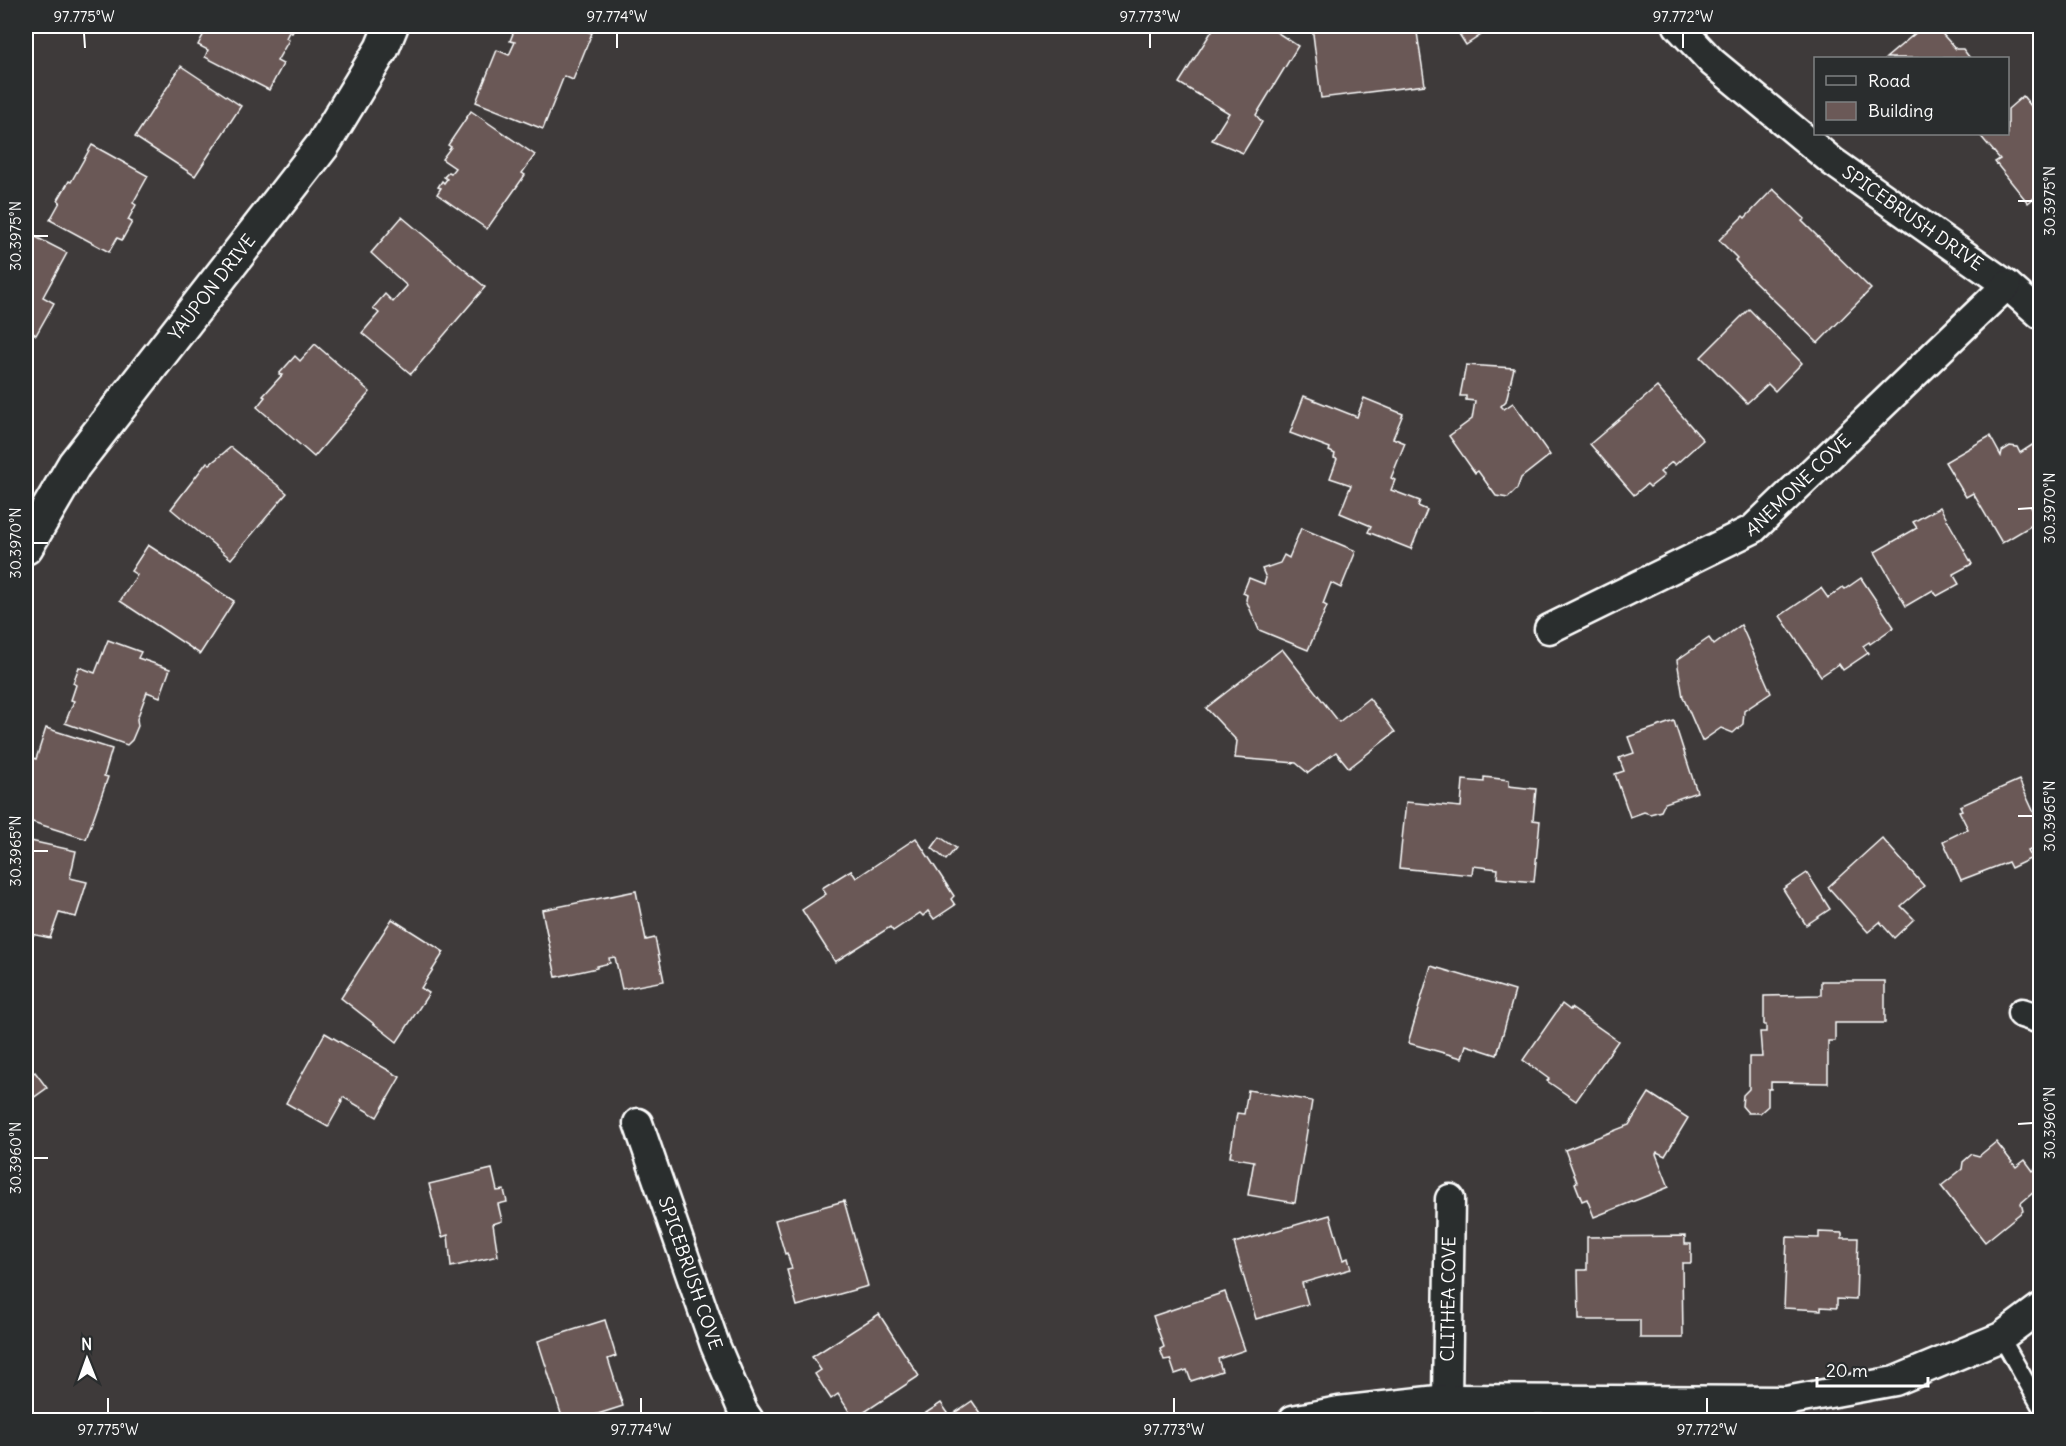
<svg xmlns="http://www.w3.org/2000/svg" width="2066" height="1446" font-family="Delius,sans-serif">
  <rect width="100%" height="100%" fill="#3e3a3a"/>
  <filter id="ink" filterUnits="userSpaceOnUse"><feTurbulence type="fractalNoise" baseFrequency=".0167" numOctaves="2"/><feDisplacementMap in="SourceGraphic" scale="12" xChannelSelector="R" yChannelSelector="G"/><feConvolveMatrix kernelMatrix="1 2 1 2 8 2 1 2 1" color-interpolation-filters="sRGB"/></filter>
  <g filter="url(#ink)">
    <!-- building -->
    <g fill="#6b5957" stroke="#fff" stroke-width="1.5">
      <polygon points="208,26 296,26 292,33 289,32 286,38 289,40 277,61 283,64 269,90 205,57 208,50 198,45"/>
      <polygon points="516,26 573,26 592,33 573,80 564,76 543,129 476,102 497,50 509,55 515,42 510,41"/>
      <polygon points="1215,26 1258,26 1267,30 1269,27 1298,46 1256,115 1262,122 1243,153 1212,140 1229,113 1179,83"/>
      <polygon points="1312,26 1416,26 1425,85 1321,98"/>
      <polygon points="1454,26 1480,26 1476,28 1481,35 1466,45"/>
      <polygon points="1924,26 1935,26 1956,49 1963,49 1970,58 1886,58"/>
      <polygon points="181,66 241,106 195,176 135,137"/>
      <polygon points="2023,96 2040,117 2040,193 2028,203 1995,162 2000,159 1979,134 2008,134 2008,109"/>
      <polygon points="471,111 535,155 522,173 525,175 487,229 437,194 441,188 438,187 442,181 444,183 447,179 444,177 449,172 451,173 455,168 442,159 451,147 448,145"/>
      <polygon points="92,145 148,176 133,203 136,205 128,220 132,222 122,240 117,238 109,252 50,220 60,202 58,200 69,181 71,182"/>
      <polygon points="1773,189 1805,219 1802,221 1871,289 1818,343 1750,277 1735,260 1737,258 1719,240 1743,216 1745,218"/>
      <polygon points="402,217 485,287 411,374 362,333 379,313 373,308 385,294 393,302 407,286 371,253"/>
      <polygon points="26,232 67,253 43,297 54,303 36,335 26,329"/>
      <polygon points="1749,309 1802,363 1775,391 1768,384 1747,403 1701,357"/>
      <polygon points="315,344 370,392 314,457 257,407 265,397 263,396 282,375 279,374 295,356 300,361"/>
      <polygon points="1466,365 1514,368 1506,401 1501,406 1504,409 1513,403 1550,455 1521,478 1517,489 1508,498 1496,496 1478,471 1475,473 1449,436 1472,419 1475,401 1466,400 1466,396 1460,396"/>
      <polygon points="1657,387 1703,440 1675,465 1672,462 1660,472 1664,476 1650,487 1647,484 1634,495 1590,444"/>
      <polygon points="1304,396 1357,417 1364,398 1403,414 1393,438 1405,443 1391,478 1395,480 1391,490 1420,501 1418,506 1427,510 1411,549 1368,532 1371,526 1340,513 1351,485 1330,478 1337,459 1334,458 1335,454 1329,451 1330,448 1290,433"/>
      <polygon points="1990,436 2001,456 2002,451 2010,446 2017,447 2020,453 2040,440 2040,505 2038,503 2031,507 2039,521 2002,543 1973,493 1966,497 1945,462"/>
      <polygon points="231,447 287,493 231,559 171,509 207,462 210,464"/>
      <polygon points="1940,507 1972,564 1953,574 1959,584 1937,596 1933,590 1906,606 1875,552 1917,528 1913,522"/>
      <polygon points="1301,528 1356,551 1341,588 1331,583 1323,604 1327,606 1308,650 1259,630 1246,600 1247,595 1243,593 1249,578 1264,584 1266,578 1262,569 1280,563 1284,555 1289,558"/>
      <polygon points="148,545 234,601 200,654 120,601 137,575 131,571"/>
      <polygon points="1861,578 1894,627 1870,644 1869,642 1863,646 1868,653 1843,670 1839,664 1821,676 1780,616 1821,588 1828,598 1843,587 1845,589"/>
      <polygon points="1741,625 1771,693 1744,711 1743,724 1733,733 1721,728 1702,741 1683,697 1677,660 1709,638 1714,645"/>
      <polygon points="108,640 141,652 138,658 170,669 160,697 147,692 137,719 138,726 132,740 127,745 65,723 74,701 71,700 76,685 73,683 79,667 95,673"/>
      <polygon points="1282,649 1339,722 1369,698 1395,732 1349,768 1336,752 1308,773 1296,763 1235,758 1237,741 1206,708"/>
      <polygon points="1674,721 1697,792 1665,803 1661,811 1650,814 1644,812 1630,817 1615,774 1624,771 1619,758 1634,753 1628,737"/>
      <polygon points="46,728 112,749 104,776 108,777 86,839 26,820 26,771 30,757 36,759"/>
      <polygon points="1484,777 1509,780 1509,786 1536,789 1533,820 1540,821 1534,882 1497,878 1498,869 1473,866 1472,875 1399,868 1406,802 1461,807 1463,780 1484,782"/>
      <polygon points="2019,780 2040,826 2040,845 2028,851 2032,858 2013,867 2011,868 2008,862 1961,880 1943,841 1968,829 1959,811 1962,810 1960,806"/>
      <polygon points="940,837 956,848 946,860 932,848"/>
      <polygon points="916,838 954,896 951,899 955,905 934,919 928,911 923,916 920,913 893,931 890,927 835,962 802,910 826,894 822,888 851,870 856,878"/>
      <polygon points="1882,838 1924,886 1901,906 1914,919 1894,938 1880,922 1868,932 1828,887"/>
      <polygon points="26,840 76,851 70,878 87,882 76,917 59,913 50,938 26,933"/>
      <polygon points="1807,873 1830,909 1806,925 1783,889"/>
      <polygon points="636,891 646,940 655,938 664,981 622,989 615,957 609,958 610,963 597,966 597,968 556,977 542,910"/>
      <polygon points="392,919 444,952 421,988 429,993 397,1042 341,998"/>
      <polygon points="26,956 32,957 28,976 35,977 32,996 26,995"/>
      <polygon points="1431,966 1515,991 1497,1055 1466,1045 1462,1058 1408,1043"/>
      <polygon points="1821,981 1885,981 1885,1023 1835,1023 1835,1041 1828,1041 1828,1083 1771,1082 1771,1089 1768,1089 1768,1106 1760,1113 1748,1113 1742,1106 1743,1095 1749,1089 1749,1057 1762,1057 1760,1032 1766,1032 1766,1025 1764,1025 1764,996 1821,995"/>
      <polygon points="1562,1004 1570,1010 1571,1008 1618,1041 1576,1101 1547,1081 1549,1079 1523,1060"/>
      <polygon points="325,1033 400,1077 377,1117 343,1097 341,1101 342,1102 328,1127 286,1103"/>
      <polygon points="35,1072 47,1088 26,1103 26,1078"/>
      <polygon points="1248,1090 1312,1101 1295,1203 1248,1195 1254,1161 1230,1157 1237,1113 1244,1114"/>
      <polygon points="1649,1093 1688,1118 1665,1156 1657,1152 1656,1154 1669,1187 1594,1217 1587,1199 1582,1201 1575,1183 1577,1182 1565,1150 1629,1125"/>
      <polygon points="1996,1142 2016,1167 2025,1160 2033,1171 2040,1165 2040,1198 2035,1191 2021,1203 2023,1211 1985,1242 1941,1186 1962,1169 1963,1162 1972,1154 1979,1156"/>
      <polygon points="492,1169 497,1191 504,1190 507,1202 498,1204 502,1221 493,1224 498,1256 451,1267 448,1235 442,1237 429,1184"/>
      <polygon points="844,1201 868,1286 797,1306 787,1270 792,1269 787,1253 785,1254 775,1220"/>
      <polygon points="1330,1215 1343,1260 1348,1258 1351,1269 1302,1283 1308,1304 1256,1319 1234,1243"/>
      <polygon points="1819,1232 1842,1233 1842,1238 1858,1238 1856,1300 1837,1299 1837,1308 1821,1307 1821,1310 1784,1308 1787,1237 1819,1238"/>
      <polygon points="1685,1236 1685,1244 1691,1244 1691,1263 1682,1263 1683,1338 1640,1338 1640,1320 1579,1320 1578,1270 1587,1270 1587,1237"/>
      <polygon points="1225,1292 1245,1350 1218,1359 1222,1371 1191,1381 1187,1370 1175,1374 1170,1359 1164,1360 1160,1349 1164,1347 1153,1316"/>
      <polygon points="879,1314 919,1376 854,1419 838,1394 831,1399 815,1374 821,1370 812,1357"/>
      <polygon points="605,1320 616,1356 608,1359 623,1406 579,1420 563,1420 538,1341"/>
      <polygon points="972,1401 985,1420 915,1420 941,1403 950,1416"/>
    </g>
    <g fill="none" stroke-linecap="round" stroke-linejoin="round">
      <defs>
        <polyline id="lane" points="2001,1337 2040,1406"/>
        <g id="street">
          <path id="s1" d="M1678,26L1712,62L1833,162L2007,285L2040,314"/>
          <path id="s2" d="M1549,629L1753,529L2007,285"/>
          <polyline points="2022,1013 2040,1019"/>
          <path id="s3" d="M638,1123L715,1345L743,1411L749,1420"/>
          <path id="s4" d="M1447,1399L1450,1199"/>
          <polyline points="1293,1420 1339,1411 1447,1399 1786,1401 1895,1381 2001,1337 2040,1308"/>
        </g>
        <g id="secondary">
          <path id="s5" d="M26,547L74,465L323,145L382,48L391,26"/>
        </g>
      </defs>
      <!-- lane casing -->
      <use href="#lane" stroke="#fff" stroke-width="20"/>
      <!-- street casing -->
      <use href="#street" stroke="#fff" stroke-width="33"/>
      <!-- secondary casing -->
      <use href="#secondary" stroke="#fff" stroke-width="38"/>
      <!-- lane -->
      <use href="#lane" stroke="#2a2d2e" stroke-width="15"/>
      <!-- street -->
      <use href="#street" stroke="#2a2d2e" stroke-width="28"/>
      <!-- secondary -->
      <use href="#secondary" stroke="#2a2d2e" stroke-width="33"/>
    </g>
  </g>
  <!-- ticks -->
  <path fill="none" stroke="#fff" stroke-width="2" d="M84,33L85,48M617,33V48M1150,33V48M1683,33V48M2018,201H2033M33,236H48M2018,509L2033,508M33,543H48M2018,816H2033M33,851H48M2018,1124L2033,1123M33,1158H48M108,1398V1413M641,1398V1413M1174,1398V1413M1707,1398V1413"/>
  <g text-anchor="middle" stroke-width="4.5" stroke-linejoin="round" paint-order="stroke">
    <!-- street labels -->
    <g font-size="18" fill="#fff" stroke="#2a2d2e">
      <text dy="6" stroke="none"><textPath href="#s1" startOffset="304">SPICEBRUSH DRIVE</textPath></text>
      <text dy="6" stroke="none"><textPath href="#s5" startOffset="320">YAUPON DRIVE</textPath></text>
      <text dy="6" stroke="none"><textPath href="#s2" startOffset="290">ANEMONE COVE</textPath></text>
      <text dy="6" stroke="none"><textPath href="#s3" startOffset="159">SPICEBRUSH COVE</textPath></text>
      <text dy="6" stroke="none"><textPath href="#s4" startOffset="100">CLITHEA COVE</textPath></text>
    </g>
  </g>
  <!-- margin -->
  <rect width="2066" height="1446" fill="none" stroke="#2a2d2e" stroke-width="66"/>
  <!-- legend -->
  <rect x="1814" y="57" width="195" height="78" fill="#2a2d2e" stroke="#7f8182" stroke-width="1.5"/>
  <rect x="1826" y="76" width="30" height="9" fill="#2a2d2e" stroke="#7f8182" stroke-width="1.5"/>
  <text x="1868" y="87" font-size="18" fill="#ffffff">Road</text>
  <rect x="1826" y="102" width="30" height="18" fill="#6b5957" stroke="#7f8182" stroke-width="1.5"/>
  <text x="1868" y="117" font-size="18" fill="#ffffff">Building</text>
  <!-- north arrow -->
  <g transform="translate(87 1359) rotate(359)" stroke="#2a2d2e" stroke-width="4.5" paint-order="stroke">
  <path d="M0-4.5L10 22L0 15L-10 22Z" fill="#ffffff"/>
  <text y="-9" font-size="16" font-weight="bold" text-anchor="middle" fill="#ffffff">N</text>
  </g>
  <!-- scale -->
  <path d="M1817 1377v9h111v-9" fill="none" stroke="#ffffff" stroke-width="3"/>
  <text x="1826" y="1377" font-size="18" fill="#ffffff" stroke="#2a2d2e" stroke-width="4.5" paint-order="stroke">20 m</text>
  <rect x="33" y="33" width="2000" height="1380" fill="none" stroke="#fff" stroke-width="2"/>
  <g font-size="15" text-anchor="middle" fill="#fff">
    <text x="84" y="22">97.775°W</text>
    <text x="617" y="22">97.774°W</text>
    <text x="1150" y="22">97.773°W</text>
    <text x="1683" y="22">97.772°W</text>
    <text transform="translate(2050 201) rotate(-90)" y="5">30.3975°N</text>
    <text transform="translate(16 236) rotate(-90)" y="5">30.3975°N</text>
    <text transform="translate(2050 508) rotate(-90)" y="5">30.3970°N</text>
    <text transform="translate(16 543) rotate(-90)" y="5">30.3970°N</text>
    <text transform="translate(2050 816) rotate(-90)" y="5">30.3965°N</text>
    <text transform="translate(16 851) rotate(-90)" y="5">30.3965°N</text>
    <text transform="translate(2050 1123) rotate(-90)" y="5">30.3960°N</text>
    <text transform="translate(16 1158) rotate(-90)" y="5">30.3960°N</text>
    <text x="108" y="1435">97.775°W</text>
    <text x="641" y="1435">97.774°W</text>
    <text x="1174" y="1435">97.773°W</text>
    <text x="1707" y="1435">97.772°W</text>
  </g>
</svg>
